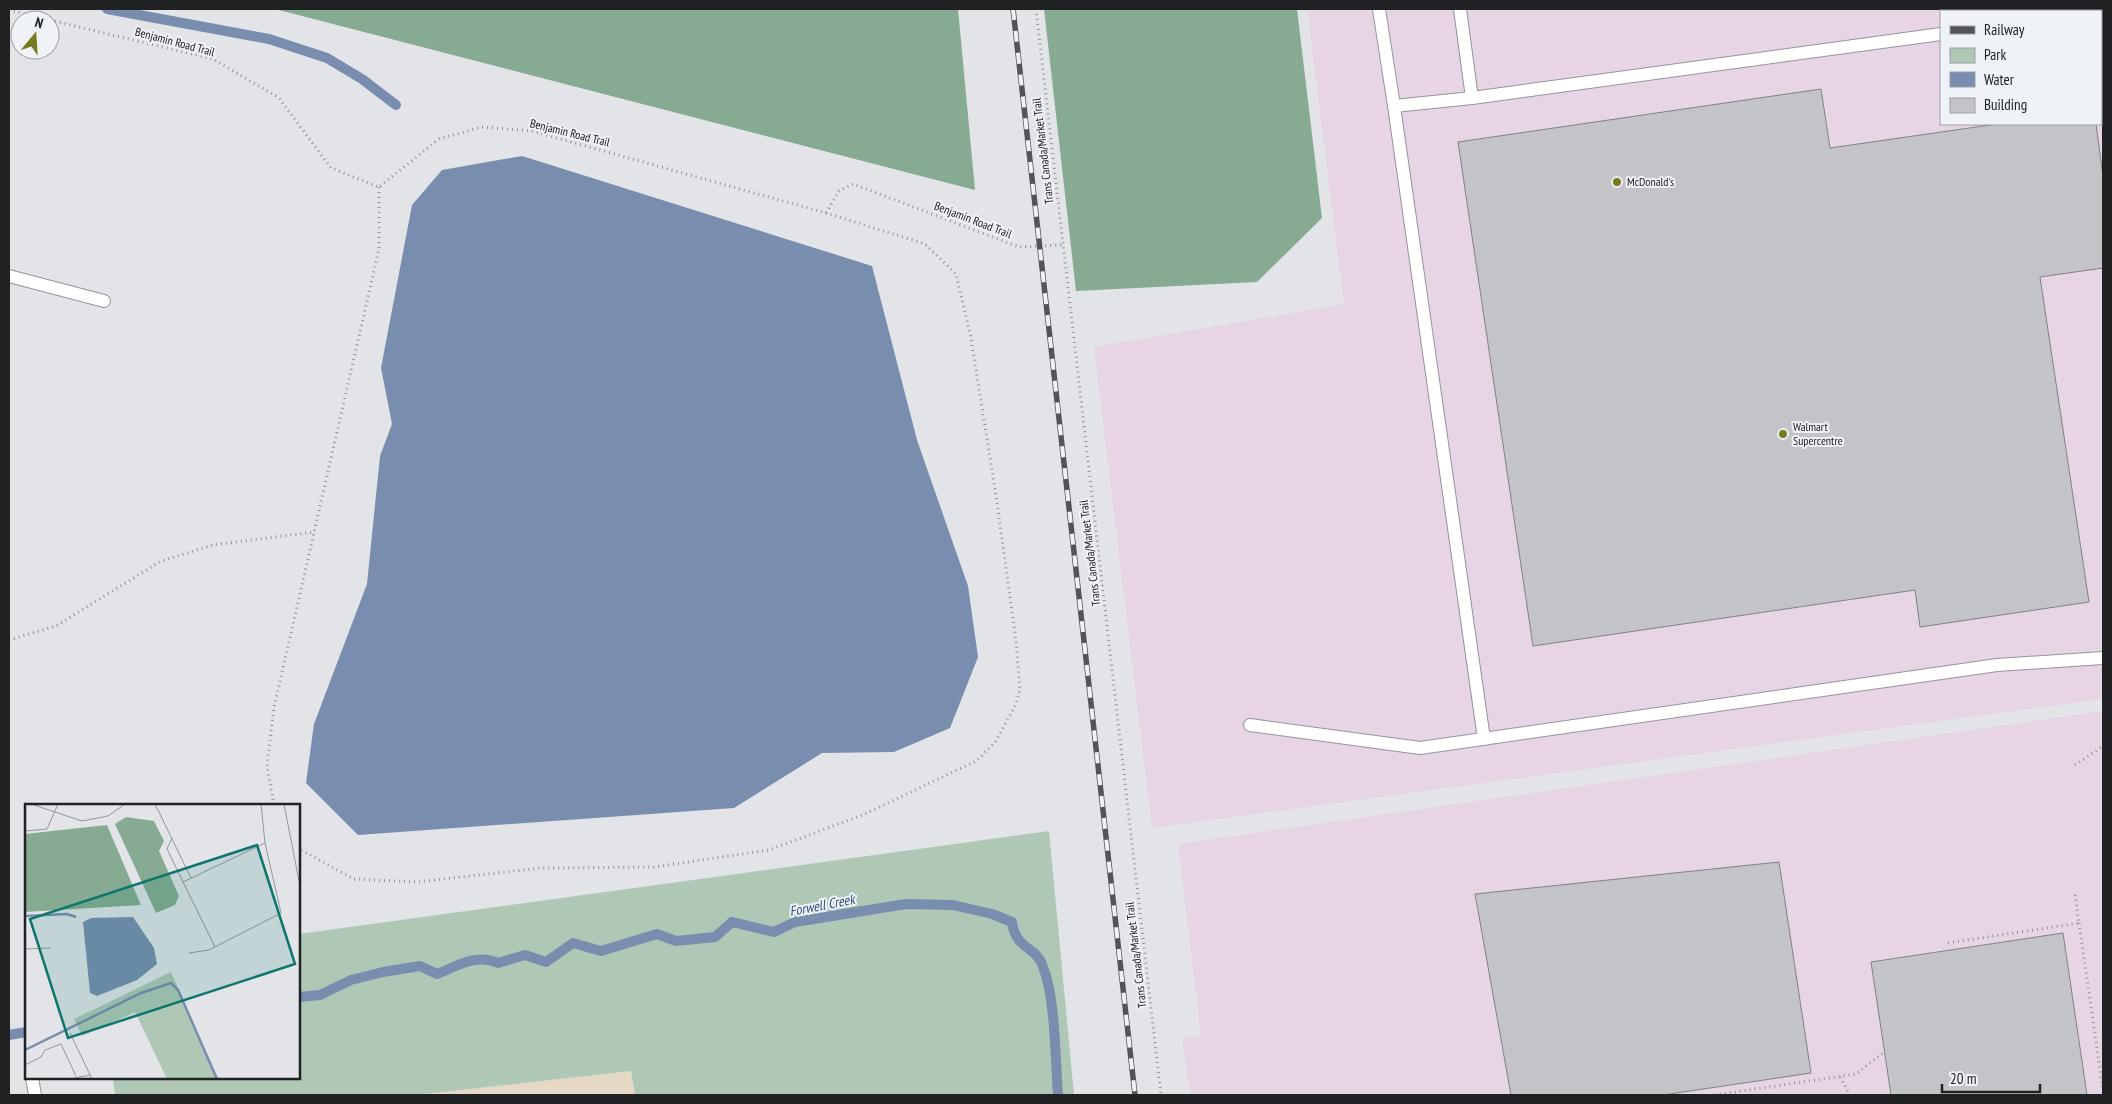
<svg xmlns="http://www.w3.org/2000/svg" width="2112" height="1104" font-family="'PT Sans Narrow',sans-serif">
  <rect width="100%" height="100%" fill="#e2e4e8"/>
  <!-- commercial -->
  <g fill="#e7d4e4" fill-rule="evenodd">
    <path d="M1307,9H2103V699L1152,828L1094,347L1344,304ZM1941,11H2101V124H1941Z"/>
    <polygon points="2103,711 2103,1095 1190,1095 1182,1038 1201,1035 1178,844"/>
  </g>
  <!-- industrial -->
  <polygon fill="#e5d9c5" points="631,1071 635,1095 415,1095"/>
  <!-- green -->
  <polygon fill="#afc8b6" points="1049,831 1074,1095 635,1095 631,1071 415,1095 115,1095 113,1078 299,1078 299,934"/>
  <!-- forest -->
  <g fill="#86ab92">
    <polygon points="275,9 958,9 975,190"/>
    <polygon points="1044,9 1297,9 1322,218 1257,282 1076,291"/>
  </g>
  <!-- water -->
  <polygon fill="#798dae" points="522,156 872,266 917,440 968,586 978,657 950,728 894,752 822,753 734,808 358,835 306,783 314,724 367,584 380,456 392,424 381,368 412,205 442,170"/>
  <g fill="none" stroke-linecap="round" stroke-linejoin="round">
    <!-- stream -->
    <g stroke="#798dae" stroke-width="10">
      <polyline points="107,9 269,39 327,58 362,79 396,105"/>
      <path d="M299,997L320,995L351,980L383,972L420,966L437,974C457,966 477,953 498,963L525,955L546,962L573,943L601,951L657,934L676,941L715,937L732,922L774,932L795,922L906,904L953,905L992,914L1012,922C1016,950 1035,946 1042,964C1056,998 1055,1058 1058,1095"/>
      <polyline points="9,1035 26,1032"/>
    </g>
  </g>
  <!-- building -->
  <g fill="#c2c4c8" stroke="#808285">
    <polygon points="1821,89 1830,148 1997,124 2096,124 2103,176 2103,268 2040,277 2089,602 1920,627 1915,590 1533,646 1458,142"/>
    <polygon points="1779,862 1811,1073 1663,1095 1511,1095 1475,894"/>
    <polygon points="2063,933 2087,1095 1891,1095 1871,962"/>
  </g>
  <g fill="none" stroke-linecap="round" stroke-linejoin="round">
    <defs>
      <g id="lane">
        <polyline points="1379,9 1394,106 1472,98 1941,34"/>
        <polyline points="1460,9 1472,98"/>
        <polyline points="2101,11 2103,11"/>
        <polyline points="1394,106 1484,739"/>
        <polyline points="9,276 104,301"/>
        <polyline points="1250,725 1420,748 1997,665 2103,658"/>
        <polyline points="32,1078 35,1095"/>
      </g>
    </defs>
    <!-- lane casing -->
    <use href="#lane" stroke="#939599" stroke-width="14"/>
    <!-- path -->
    <g stroke="#919396" stroke-width="3" stroke-dasharray="1 4" stroke-linecap="butt">
      <polyline points="1036,9 1161,1095"/>
      <polyline points="9,10 49,20"/>
      <polyline points="50,20 213,59 279,98 331,168 379,187"/>
      <polyline points="826,213 839,191 853,184 1019,247 1063,245"/>
      <polyline points="9,640 56,626 161,561 213,545 314,532"/>
      <polyline points="2075,765 2103,746"/>
      <polyline points="274,805 267,766 274,707 379,249 379,187"/>
      <polyline points="299,846 301,850 354,879 417,882 541,868 654,867 769,850 865,814 978,760 996,741 1016,704 1020,690 1016,641 997,502 971,338 956,274 925,244 826,213 532,131 482,127 439,139 379,187"/>
      <polyline points="2079,923 2103,1090"/>
      <polyline points="1948,943 2079,923 2075,894"/>
      <polyline points="1840,1077 1850,1095"/>
      <polyline points="1715,1095 1856,1074 1884,1052"/>
    </g>
    <!-- lane -->
    <use href="#lane" stroke="#fff" stroke-width="12"/>
    <defs>
      <polyline id="rail" points="1013,9 1135,1095"/>
    </defs>
    <!-- rail casing -->
    <use href="#rail" stroke="#525455" stroke-width="5.5"/>
    <!-- rail -->
    <use href="#rail" stroke="#eff2f6" stroke-width="4" stroke-dasharray="11" stroke-linecap="butt"/>
  </g>
  <!-- markers -->
  <g fill="#787a22" stroke="#eff2f6" stroke-width="2">
    <circle cx="1617" cy="182" r="5"/>
    <circle cx="1783" cy="434" r="5"/>
  </g>
  <g text-anchor="middle" stroke-width="4" stroke-linejoin="round" paint-order="stroke">
    <!-- street labels -->
    <g font-size="12" fill="#202122" stroke="#eff2f6">
      <text transform="translate(175 42) rotate(15)" y="4">Benjamin Road Trail</text>
      <text transform="translate(570 133) rotate(14)" y="4">Benjamin Road Trail</text>
      <text transform="translate(1043 151) rotate(-97)" y="4">Trans Canada/Market Trail</text>
      <text transform="translate(973 220) rotate(21)" y="4">Benjamin Road Trail</text>
      <text transform="translate(1090 553) rotate(-97)" y="4">Trans Canada/Market Trail</text>
      <text transform="translate(1136 955) rotate(-97)" y="4">Trans Canada/Market Trail</text>
    </g>
    <!-- poi labels -->
    <g font-size="12" fill="#202122" stroke="#eff2f6" text-anchor="start">
      <text x="1627" y="186">McDonald's</text>
      <text x="1793" y="431">Walmart<tspan x="1793" dy="14">Supercentre</tspan></text>
    </g>
    <!-- water labels -->
    <g font-size="14" font-style="italic" fill="#334e7d" stroke="#eff2f6">
      <text transform="translate(822 905) rotate(-11)" y="5">Forwell Creek</text>
    </g>
  </g>
  <!-- overview -->
  <g transform="translate(25 804)">
    <rect width="275" height="275" fill="#e2e4e8"/>
    <path d="M146,168L193,275H142L110,208L57,232L49,215Z" fill="#afc8b6"/>
    <path d="M101,13L129,17L139,37L134,47L154,92L150,101L131,109L90,20ZM82,21L116,101L0,108V30Z" fill="#86ab92"/>
    <path d="M108,113L129,144L132,160L112,176L72,192L65,189L58,118L66,114Z" fill="#798dae"/>
    <path fill="none" stroke="#798dae" stroke-width="2.5" d="M0,112L42,110L51,113M0,246L116,189L146,179L153,186L192,275"/>
    <path fill="none" stroke="#949699" stroke-width="1" d="M6,0L57,17L83,12L100,0M130,0L166,74M259,0L275,82M0,27L22,25L33,0M147,34L142,45L158,78L240,39M158,78L190,143M0,145L26,144M164,149L184,146L256,109L240,39L236,0M45,229L67,275M0,261L16,253L20,246L36,240L51,272M45,275L65,271"/>
    <path fill="#0f766e" fill-opacity="0.15" stroke="#0f766e" stroke-width="2.5" d="M232,41L270,160L43,234L5,115Z"/>
    <rect width="275" height="275" fill="none" stroke="#202122" stroke-width="2.5"/>
  </g>
  <!-- border -->
  <rect width="2112" height="1104" fill="none" stroke="#202122" stroke-width="20"/>
  <!-- legend -->
  <rect x="1940" y="10" width="162" height="115" fill="#eff2f6" stroke="#9c9ea1"/>
  <rect x="1950" y="26" width="25" height="8" fill="#525455" stroke="#9c9ea1"/>
  <text x="1984" y="35" font-size="15" fill="#202122">Railway</text>
  <rect x="1950" y="48" width="25" height="15" fill="#afc8b6" stroke="#9c9ea1"/>
  <text x="1984" y="60" font-size="15" fill="#202122">Park</text>
  <rect x="1950" y="72" width="25" height="15" fill="#798dae" stroke="#9c9ea1"/>
  <text x="1984" y="85" font-size="15" fill="#202122">Water</text>
  <rect x="1950" y="98" width="25" height="15" fill="#c2c4c8" stroke="#9c9ea1"/>
  <text x="1984" y="110" font-size="15" fill="#202122">Building</text>
  <!-- north arrow -->
  <g transform="translate(35 35) rotate(18)"><circle r="24" fill="#eff2f6" stroke="#9c9ea1"/>
  <path d="M0-4L9 19L0 12L-9 19Z" fill="#787a22"/>
  <text y="-8" font-size="14" font-weight="bold" text-anchor="middle" fill="#202122">N</text>
  </g>
  <!-- scale -->
  <path d="M1942 1084v8h98v-8" fill="none" stroke="#202122" stroke-width="2.5"/>
  <text x="1950" y="1084" font-size="15" fill="#202122" stroke="#eff2f6" stroke-width="4" paint-order="stroke">20 m</text>
</svg>
